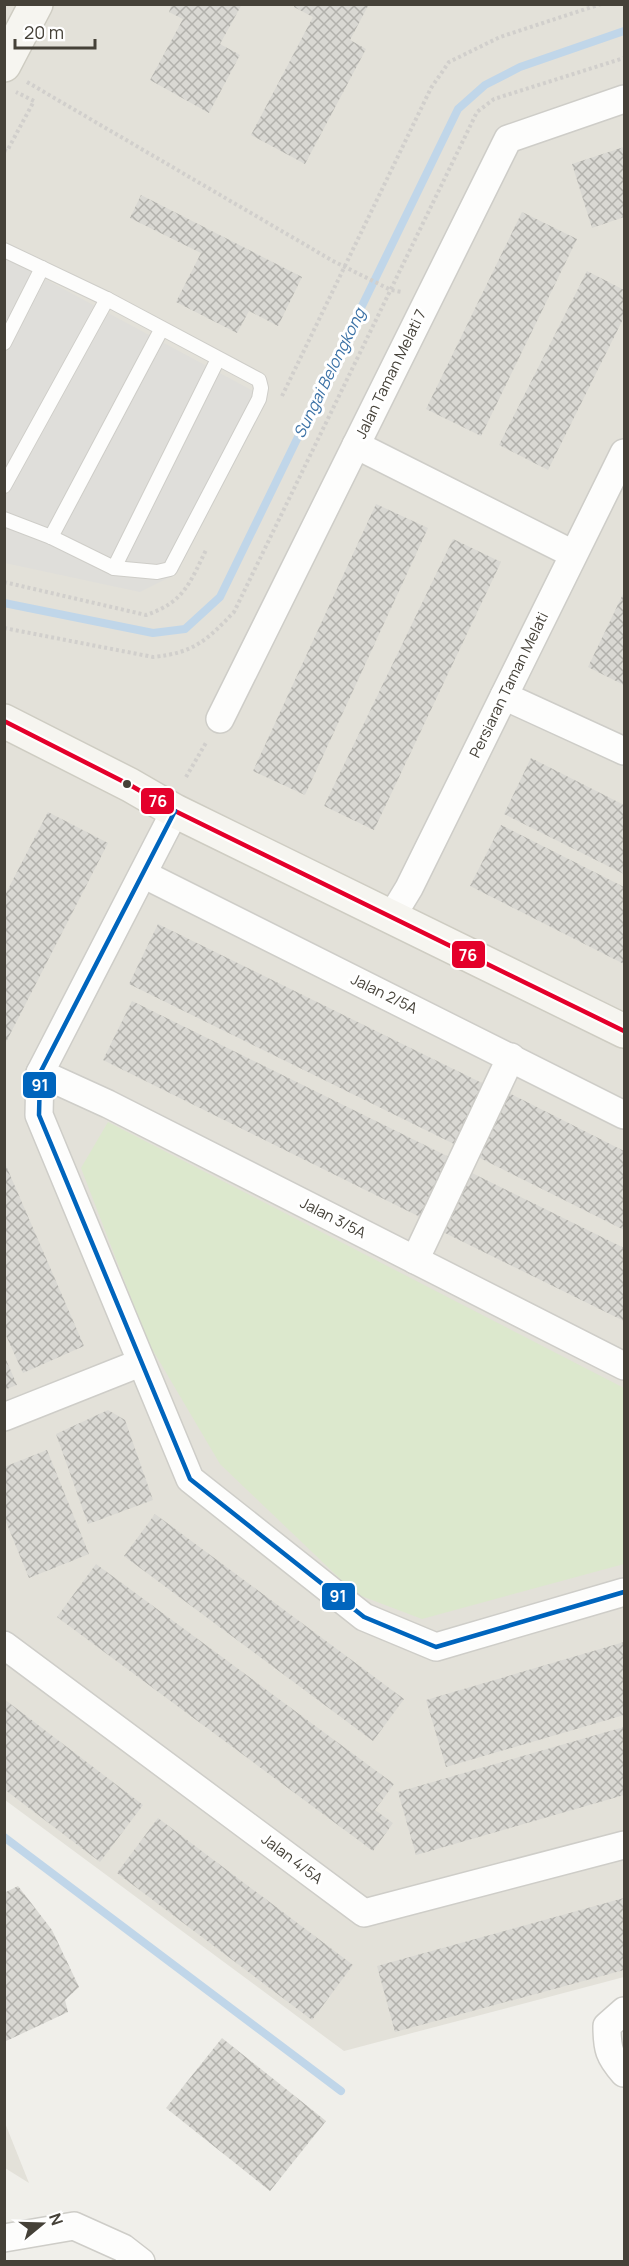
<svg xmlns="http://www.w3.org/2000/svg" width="629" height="2266" font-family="Manrope,sans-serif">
  <defs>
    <pattern id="building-cross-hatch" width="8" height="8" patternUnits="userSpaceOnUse" patternTransform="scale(1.5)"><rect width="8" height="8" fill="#d9d8d3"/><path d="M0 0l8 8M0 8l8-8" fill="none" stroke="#b2b1ac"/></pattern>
  </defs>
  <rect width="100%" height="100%" fill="#f0efea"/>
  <!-- residential -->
  <g fill="#e3e1d9">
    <polygon points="5,5 624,5 624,1977 344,2051 5,1800"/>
    <polygon points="4,2123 5,2123 29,2183 5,2168"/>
  </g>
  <!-- green -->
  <polygon fill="#dce8cd" points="108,1122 624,1388 624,1564 422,1619 356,1594 220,1464 148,1342 81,1168"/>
  <!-- parking -->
  <polygon fill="#dfdeda" points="4,257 257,393 170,577 140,592 5,563"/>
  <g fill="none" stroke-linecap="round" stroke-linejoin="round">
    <!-- stream -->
    <g stroke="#c0d6e9" stroke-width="8">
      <polyline points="4,603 153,633 185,629 220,597 458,109 485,85 520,67 624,31"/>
      <polyline points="4,1837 341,2091"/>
    </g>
  </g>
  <!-- building -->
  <g fill="url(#building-cross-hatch)">
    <polygon points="172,4 242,4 220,44 240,55 209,113 150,80 183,19 169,12"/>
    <polygon points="295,4 369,4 350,40 366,49 305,164 251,135 313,17 294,7"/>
    <polygon points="624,147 624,217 592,228 572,164"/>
    <polygon points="141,195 302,277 278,326 249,311 237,333 176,302 201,253 130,218"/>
    <polygon points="522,212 577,239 481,436 426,409"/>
    <polygon points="587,271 624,290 624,317 548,470 499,445"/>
    <polygon points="376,504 428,528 305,795 253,771"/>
    <polygon points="453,539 501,562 374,830 324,806"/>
    <polygon points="624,592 624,685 588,667"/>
    <polygon points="531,758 624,805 624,874 504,814"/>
    <polygon points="48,812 108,843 4,1046 4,897"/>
    <polygon points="501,825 624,887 624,964 470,886"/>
    <polygon points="158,924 484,1084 454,1144 129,984"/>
    <polygon points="132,1001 449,1157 420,1217 103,1060"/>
    <polygon points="503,1090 624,1151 624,1230 472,1154"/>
    <polygon points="4,1161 84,1346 23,1373 4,1331"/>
    <polygon points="468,1171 624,1248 624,1321 439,1230"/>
    <polygon points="4,1355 17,1385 4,1390"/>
    <polygon points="108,1410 125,1420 153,1500 88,1524 56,1434"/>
    <polygon points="47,1450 89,1554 29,1578 4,1517 4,1467"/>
    <polygon points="155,1514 404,1699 373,1741 124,1556"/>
    <polygon points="96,1564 394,1784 375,1810 393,1823 373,1851 57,1617"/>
    <polygon points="624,1642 624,1715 446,1767 426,1700"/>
    <polygon points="4,1699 143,1805 100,1862 4,1789"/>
    <polygon points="624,1727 624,1795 416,1855 398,1792"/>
    <polygon points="158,1818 353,1965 312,2020 117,1873"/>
    <polygon points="18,1886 52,1930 79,1987 65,2000 68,2012 4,2042 4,1891 6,1892"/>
    <polygon points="624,1898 624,1970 395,2032 377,1966"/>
    <polygon points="222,2038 326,2121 270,2191 166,2108"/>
  </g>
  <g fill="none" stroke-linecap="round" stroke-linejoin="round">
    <defs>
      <g id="lane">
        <polyline points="4,250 107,299 259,380 261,388 259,399 170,569 157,572 114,568"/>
        <polyline points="4,343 42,268"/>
        <polyline points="4,486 107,299"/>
        <polyline points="4,519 51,537 114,568 218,359"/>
        <polyline points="51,537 161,330"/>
      </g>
      <g id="street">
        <polyline points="356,445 573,554"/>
        <polyline points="504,696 624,751"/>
        <polyline points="220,719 508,139 624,99"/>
        <polyline points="175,811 40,1073 39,1115 190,1479 364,1617 436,1647 624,1592"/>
        <polyline points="143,874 624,1115"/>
        <polyline points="392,916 409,888 624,453"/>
        <polyline points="40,1073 108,1104 624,1366"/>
        <polyline points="415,1260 511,1057"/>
        <polyline points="4,1417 140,1363"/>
        <polyline points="4,1645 364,1913 624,1845"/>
        <path d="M624,2011L607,2026C607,2049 609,2056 624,2073"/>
        <polyline points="4,2238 74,2226 123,2248 141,2262"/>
      </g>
      <g id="secondary">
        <polyline points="4,65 36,4"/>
        <polyline points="4,721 130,785 175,811 624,1031"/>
      </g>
    </defs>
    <!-- lane casing -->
    <use href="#lane" stroke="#cecdc8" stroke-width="16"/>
    <!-- street casing -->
    <use href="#street" stroke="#cecdc8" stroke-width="30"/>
    <!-- secondary casing -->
    <use href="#secondary" stroke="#ceccc2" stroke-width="36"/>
    <!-- path -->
    <g stroke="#d1cfcc" stroke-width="4" stroke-dasharray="3 3" stroke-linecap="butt">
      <polyline points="27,82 333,261 391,290 402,292"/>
      <polyline points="4,150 7,151 34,101 16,92"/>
      <polyline points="282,396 431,88 449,62 500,37 601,4"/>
      <path d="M4,582L146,615C185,602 190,582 207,548"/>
      <path d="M4,628L153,657C194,653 207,640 234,612L477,112L494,99L624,58"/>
      <polyline points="186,777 207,741"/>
    </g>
    <!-- lane -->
    <use href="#lane" stroke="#fdfdfc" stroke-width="14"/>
    <!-- street -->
    <use href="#street" stroke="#fdfdfc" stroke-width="27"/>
    <!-- secondary -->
    <use href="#secondary" stroke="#f6f5f0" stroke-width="33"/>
    <defs>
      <polyline id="bus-1" points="4,721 130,785 175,811 624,1031"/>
      <polyline id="bus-2" points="175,811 40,1073 39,1115 190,1479 364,1617 436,1647 624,1592"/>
    </defs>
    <!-- bus-1 casing -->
    <use href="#bus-1" stroke="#fff" stroke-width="9"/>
    <!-- bus-2 casing -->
    <use href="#bus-2" stroke="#fff" stroke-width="9"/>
    <!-- bus-1 -->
    <use href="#bus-1" stroke="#e4002b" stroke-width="4.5"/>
    <!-- bus-2 -->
    <use href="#bus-2" stroke="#0065bd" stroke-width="4.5"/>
  </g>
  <!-- markers -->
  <circle fill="#454138" stroke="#fff" stroke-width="2" cx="127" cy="784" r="5"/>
  <g text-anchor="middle" stroke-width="6" stroke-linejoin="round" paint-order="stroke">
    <!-- street labels -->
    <g font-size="15" fill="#454138" stroke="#fff">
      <text transform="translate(391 374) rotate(-64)" y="5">Jalan Taman Melati 7</text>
      <text transform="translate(509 685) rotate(-64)" y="5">Persiaran Taman Melati</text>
      <text transform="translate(384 994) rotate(26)" y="5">Jalan 2/5A</text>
      <text transform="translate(333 1218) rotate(27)" y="5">Jalan 3/5A</text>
      <text transform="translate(292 1859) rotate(37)" y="5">Jalan 4/5A</text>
    </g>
    <!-- water labels -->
    <g font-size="16" font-style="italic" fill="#3c72a6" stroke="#fff">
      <text transform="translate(329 373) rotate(-64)" y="6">Sungai Belongkong</text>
    </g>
  </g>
  <g stroke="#fff" stroke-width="2">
    <rect x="140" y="787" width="35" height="28" rx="6" fill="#e4002b"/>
    <rect x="451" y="940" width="35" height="29" rx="6" fill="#e4002b"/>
    <rect x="22" y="1071" width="35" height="28" rx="6" fill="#0065bd"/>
    <rect x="321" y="1582" width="35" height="29" rx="6" fill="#0065bd"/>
  </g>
  <g font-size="16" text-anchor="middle" font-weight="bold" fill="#fff">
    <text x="158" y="807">76</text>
    <text x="468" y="961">76</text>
    <text x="40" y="1091">91</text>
    <text x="338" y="1602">91</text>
  </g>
  <!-- border -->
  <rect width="629" height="2266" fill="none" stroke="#454138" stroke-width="12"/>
  <!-- north arrow -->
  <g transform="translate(42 2224) rotate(71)" stroke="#ffffff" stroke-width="4.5" paint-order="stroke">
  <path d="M0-4.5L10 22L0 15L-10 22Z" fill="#454138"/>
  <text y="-9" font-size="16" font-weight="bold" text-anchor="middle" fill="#454138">N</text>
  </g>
  <!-- scale -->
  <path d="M15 39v9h80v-9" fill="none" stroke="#454138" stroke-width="3"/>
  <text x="24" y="39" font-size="18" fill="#454138" stroke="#ffffff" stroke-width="4.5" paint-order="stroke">20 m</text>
</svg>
